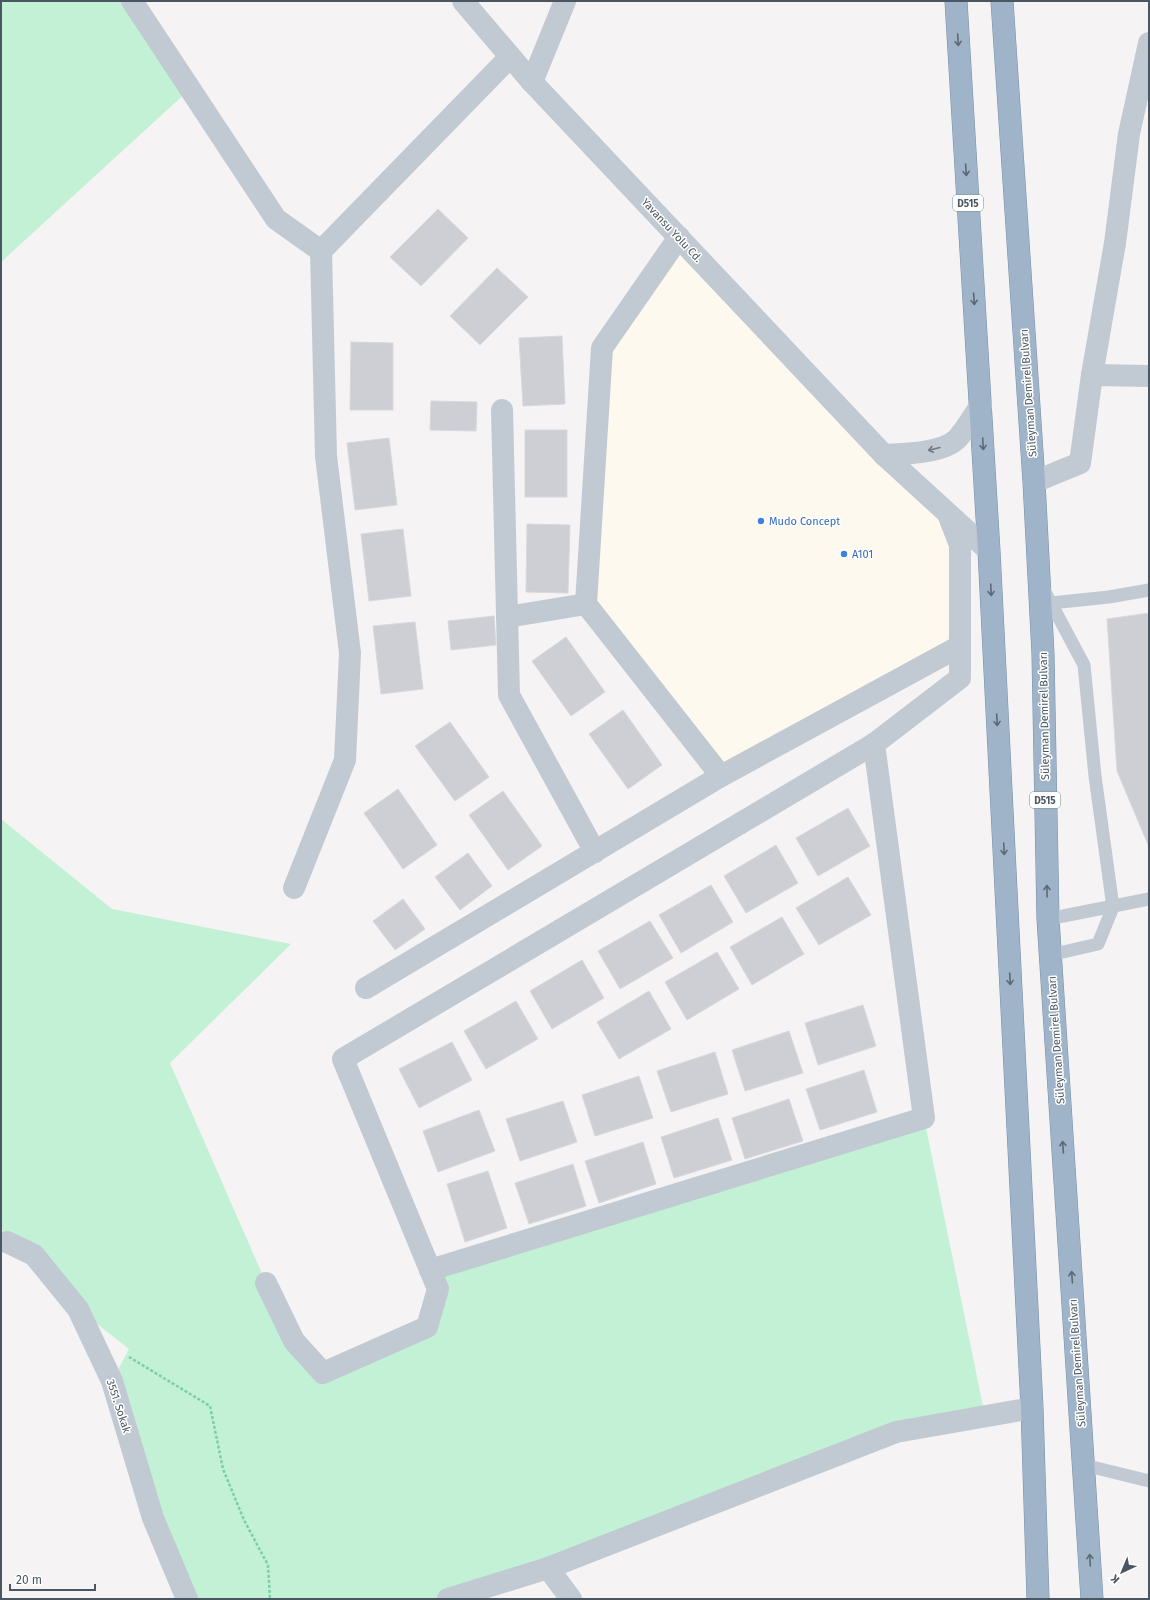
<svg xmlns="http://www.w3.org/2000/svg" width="1150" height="1600" font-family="'Fira Sans',sans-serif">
  <rect width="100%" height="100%" fill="#f5f3f3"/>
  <!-- commercial -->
  <polygon fill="#fdf9ef" points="679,237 948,514 960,646 721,776 586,604 602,348"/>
  <!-- green -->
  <g fill="#c3f1d5">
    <polygon points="1,1 132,1 190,89 1,262"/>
    <polygon points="1,819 112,909 291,944 170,1063 266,1283 323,1373 427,1327 430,1270 924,1118 985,1416 896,1432 448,1599 187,1599 112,1381 129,1349 78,1309 7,1242 1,1227"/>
  </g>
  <!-- building -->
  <g fill="#cdcfd5" stroke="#d7d9de">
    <polygon points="438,209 468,238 421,286 390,257"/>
    <polygon points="497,268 528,297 480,345 450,316"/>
    <polygon points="562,336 565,404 523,406 519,338"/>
    <polygon points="351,342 393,343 393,410 350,410"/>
    <polygon points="431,401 477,402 476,431 430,430"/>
    <rect x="525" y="430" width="42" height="67"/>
    <polygon points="389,438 397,505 355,510 347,443"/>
    <polygon points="527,524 570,525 568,593 526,592"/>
    <polygon points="403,529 411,596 369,601 361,534"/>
    <polygon points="1149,613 1149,847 1117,771 1107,619"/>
    <polygon points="494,616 496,645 451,650 448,621"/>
    <polygon points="415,622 423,689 381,694 373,626"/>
    <polygon points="566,637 605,692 571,716 532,661"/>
    <polygon points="623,710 662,765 628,789 589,734"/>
    <polygon points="450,722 489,777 455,801 415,746"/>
    <polygon points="398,789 437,845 403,869 364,813"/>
    <polygon points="503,791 542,846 508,870 469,815"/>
    <polygon points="848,808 870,846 818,876 796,838"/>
    <polygon points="776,845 798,883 746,913 724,876"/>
    <polygon points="468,853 492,886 460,910 435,877"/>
    <polygon points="848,877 871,915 819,945 796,908"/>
    <polygon points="711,885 733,922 681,953 659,915"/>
    <polygon points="403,899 425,929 395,950 373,921"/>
    <polygon points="782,917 804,954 752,985 730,947"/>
    <polygon points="650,921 673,958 620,989 598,951"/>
    <polygon points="717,952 739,989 687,1020 665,982"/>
    <polygon points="582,960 604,998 552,1029 530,991"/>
    <polygon points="649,991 671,1029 619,1059 597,1022"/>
    <polygon points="516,1001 538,1039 486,1069 464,1031"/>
    <polygon points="863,1005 876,1046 818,1065 805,1023"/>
    <polygon points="789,1031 803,1073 745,1091 732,1050"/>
    <polygon points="452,1042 472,1080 419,1108 399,1069"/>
    <polygon points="715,1052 728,1094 671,1112 657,1071"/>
    <polygon points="864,1070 877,1112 820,1130 806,1089"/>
    <polygon points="639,1076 653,1118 595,1136 582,1095"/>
    <polygon points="789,1099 803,1141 745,1159 732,1118"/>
    <polygon points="563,1101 577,1142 520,1161 506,1119"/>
    <polygon points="479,1110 495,1151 438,1172 423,1131"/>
    <polygon points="718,1118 732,1160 674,1178 661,1137"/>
    <polygon points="643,1142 656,1184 599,1203 585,1161"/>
    <polygon points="573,1164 586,1206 529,1224 515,1183"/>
    <polygon points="488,1171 507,1228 465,1242 447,1184"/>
  </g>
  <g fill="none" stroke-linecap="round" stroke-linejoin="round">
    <defs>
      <g id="trunk">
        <polyline points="956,1 989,551 1032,1408 1038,1599"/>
        <polyline points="1002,1 1034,482 1043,654 1048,919 1092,1599"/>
      </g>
    </defs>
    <!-- trunk casing -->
    <use href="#trunk" stroke="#7690ad" stroke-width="23"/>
    <!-- path -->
    <polyline stroke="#7ad0a6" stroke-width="2.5" stroke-dasharray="3 2" stroke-linecap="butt" points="129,1357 210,1406 223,1469 244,1520 268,1565 270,1599"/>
    <!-- service -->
    <g stroke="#c1cad2" stroke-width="13">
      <polyline points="1043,588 1084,665 1095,776 1113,907 1098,944 1050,955"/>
      <polyline points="1051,603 1109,597 1149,590"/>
      <polyline points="1048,919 1149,899"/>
      <polyline points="1084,1465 1149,1481"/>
    </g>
    <!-- minor -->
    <g stroke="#c1cad2" stroke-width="22">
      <polyline points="132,1 276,219 321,251"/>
      <polyline points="463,1 532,82 884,455 989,551"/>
      <polyline points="532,82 565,1"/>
      <polyline points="679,237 602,348 586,604 721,776"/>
      <polyline points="1092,375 1149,376"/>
      <polyline points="502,410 509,695 595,852"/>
      <path d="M884,455C904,454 943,453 957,439C966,429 973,416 981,405"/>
      <polyline points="1034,482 1080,463 1092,375 1115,243 1129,134 1149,43"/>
      <polyline points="507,617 586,604"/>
      <polyline points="294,888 345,760 350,653 326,456 321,251 510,57"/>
      <polyline points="366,988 721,776 960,646"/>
      <polyline points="7,1242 34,1255 78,1309 112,1381 153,1518 187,1599"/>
      <polyline points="430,1270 924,1118 874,744"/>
      <polyline points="266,1283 294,1341 323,1373 427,1327 438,1289 343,1059 874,744 960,678 960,545 948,514"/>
      <polyline points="548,1568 571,1599"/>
      <polyline points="448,1599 548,1568 896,1432 1032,1408"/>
    </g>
    <!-- trunk -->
    <use href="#trunk" stroke="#9fb4c9" stroke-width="22"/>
  </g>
  <!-- one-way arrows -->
  <defs><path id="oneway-shaft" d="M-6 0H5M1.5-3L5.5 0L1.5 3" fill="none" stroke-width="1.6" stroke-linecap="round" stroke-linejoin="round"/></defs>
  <g stroke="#5b6976">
    <use href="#oneway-shaft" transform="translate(958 40) rotate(87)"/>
    <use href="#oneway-shaft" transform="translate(966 170) rotate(86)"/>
    <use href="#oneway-shaft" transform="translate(974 299) rotate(86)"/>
    <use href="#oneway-shaft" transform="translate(983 444) rotate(87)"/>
    <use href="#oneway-shaft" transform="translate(991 590) rotate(87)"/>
    <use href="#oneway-shaft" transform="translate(997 720) rotate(87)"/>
    <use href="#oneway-shaft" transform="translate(1004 849) rotate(87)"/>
    <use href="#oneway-shaft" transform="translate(1047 891) rotate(-91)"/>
    <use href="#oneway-shaft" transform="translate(1010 979) rotate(87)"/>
    <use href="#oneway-shaft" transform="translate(1063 1147) rotate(-94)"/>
    <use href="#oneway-shaft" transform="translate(1072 1277) rotate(-94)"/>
    <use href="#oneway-shaft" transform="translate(1090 1560) rotate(-93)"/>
  </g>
  <use stroke="#6e7983" href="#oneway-shaft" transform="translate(934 449) rotate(166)"/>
  <!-- markers -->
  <g fill="#3f7fe0" stroke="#fff" stroke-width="1.5">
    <circle cx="761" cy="521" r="4"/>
    <circle cx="844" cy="554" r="4"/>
  </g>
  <g text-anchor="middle" stroke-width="3" stroke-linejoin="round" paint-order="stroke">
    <!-- shield labels -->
    <g fill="#fff" stroke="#808990" stroke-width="1">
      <rect x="953" y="195" width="30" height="16" rx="3"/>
      <rect x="1030" y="792" width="30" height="16" rx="3"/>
    </g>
    <g font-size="10" font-weight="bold" fill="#4a5661">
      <text x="968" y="207">D515</text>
      <text x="1045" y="804">D515</text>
    </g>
    <!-- street labels -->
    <g font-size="11" fill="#4a5661" stroke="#fff">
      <text transform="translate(672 230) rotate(47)" y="4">Yavansu Yolu Cd.</text>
      <text transform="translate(1028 393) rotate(-94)" y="4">Süleyman Demirel Bulvarı</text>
      <text transform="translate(1044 716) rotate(-91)" y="4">Süleyman Demirel Bulvarı</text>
      <text transform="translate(1056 1040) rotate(-94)" y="4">Süleyman Demirel Bulvarı</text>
      <text transform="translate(1077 1363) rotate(-94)" y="4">Süleyman Demirel Bulvarı</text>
      <text transform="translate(119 1406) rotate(72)" y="4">3551. Sokak</text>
    </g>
    <!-- shop labels -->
    <g font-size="11" fill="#366cbe" stroke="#fff" text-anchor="start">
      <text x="769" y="525">Mudo Concept</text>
      <text x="852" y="558">A101</text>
    </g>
  </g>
  <!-- border -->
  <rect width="1150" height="1600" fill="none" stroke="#4a5661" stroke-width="4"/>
  <!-- north arrow -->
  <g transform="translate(1122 1572) rotate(224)" stroke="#ffffff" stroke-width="3" paint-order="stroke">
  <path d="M0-3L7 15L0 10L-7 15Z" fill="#4a5661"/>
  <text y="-6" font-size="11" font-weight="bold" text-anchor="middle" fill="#4a5661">K</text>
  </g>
  <!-- scale -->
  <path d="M10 1584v6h85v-6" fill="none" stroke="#4a5661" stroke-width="2"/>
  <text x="16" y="1584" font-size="12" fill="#4a5661" stroke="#ffffff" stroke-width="3" paint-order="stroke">20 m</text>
</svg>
